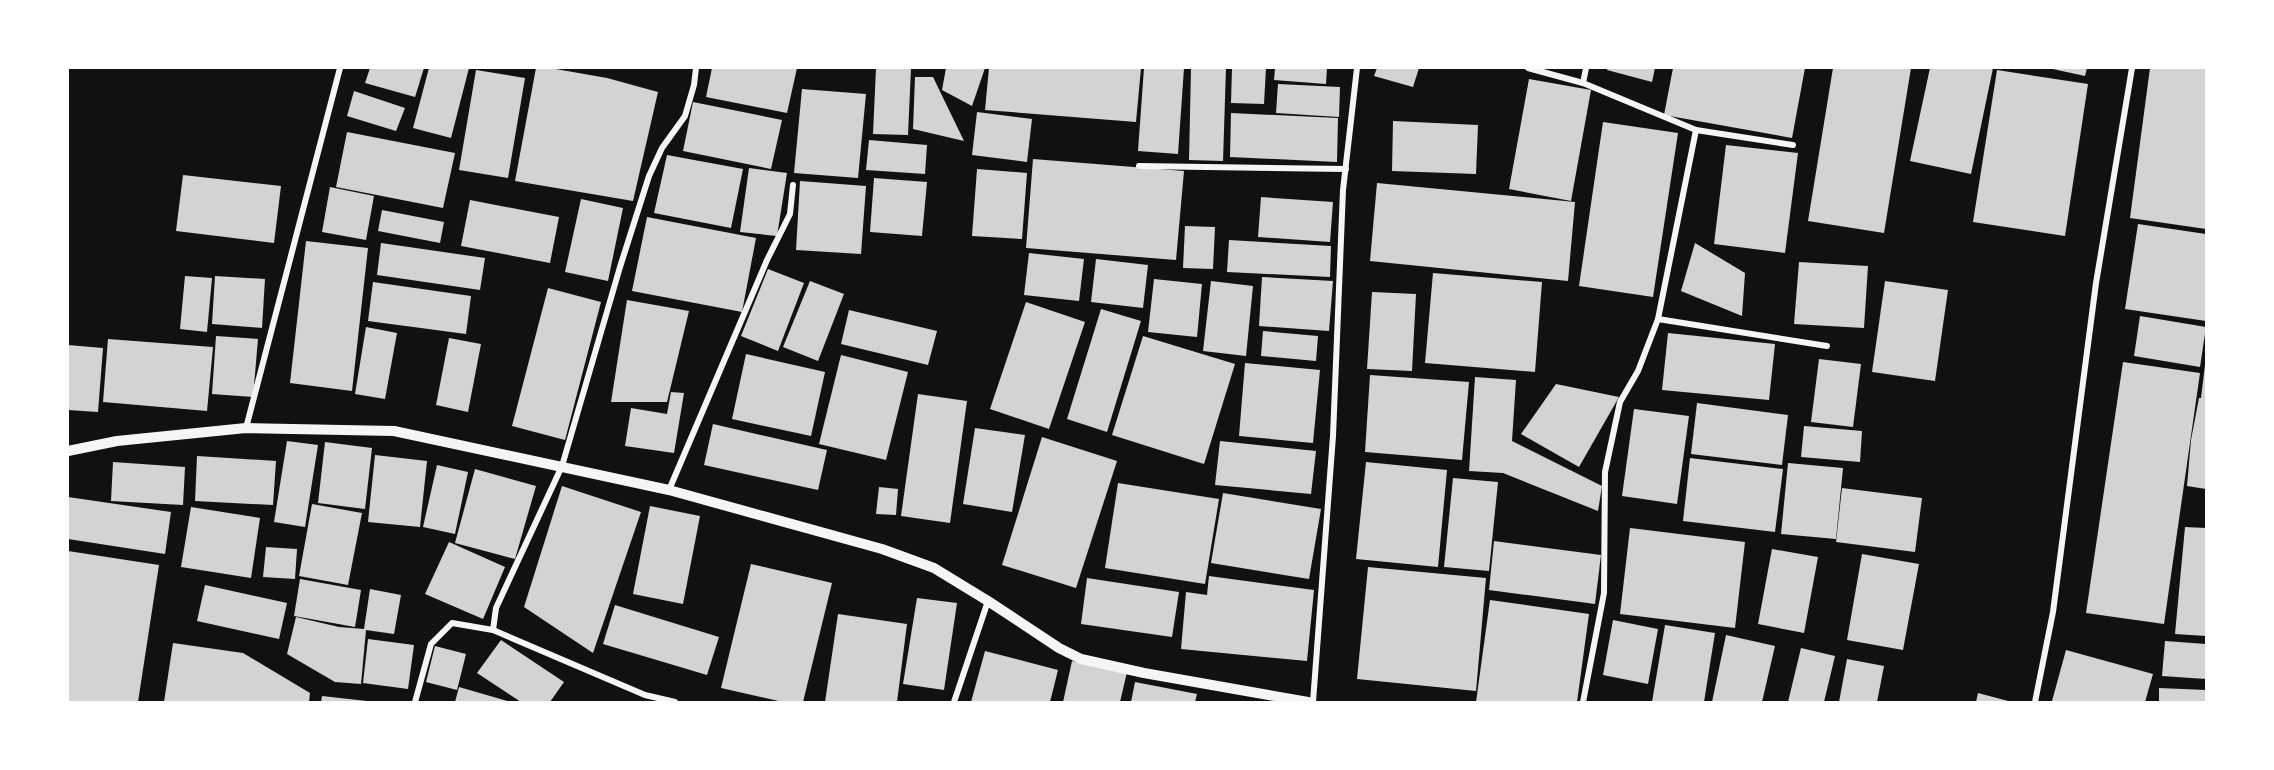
<svg xmlns="http://www.w3.org/2000/svg" width="2274" height="770" font-family="'Sofia Sans Condensed',sans-serif">
  <rect width="100%" height="100%" fill="#111"/>
  <!-- building -->
  <g fill="#d3d3d3">
    <polygon points="370,68 424,68 415,97 365,83"/>
    <polygon points="429,68 469,68 451,138 413,128"/>
    <polygon points="536,68 550,68 607,78 658,92 633,201 515,181"/>
    <polygon points="712,68 797,68 787,113 706,97"/>
    <polygon points="876,68 911,68 908,135 873,134"/>
    <polygon points="946,68 985,68 972,106 942,90"/>
    <polygon points="989,68 1141,68 1136,122 985,110"/>
    <polygon points="1144,68 1184,68 1178,154 1138,151"/>
    <polygon points="1191,68 1226,68 1223,161 1189,160"/>
    <polygon points="1232,68 1266,68 1264,104 1231,103"/>
    <polygon points="1275,68 1327,68 1326,84 1274,80"/>
    <polygon points="1377,68 1419,68 1413,87 1374,76"/>
    <polygon points="1608,68 1655,68 1652,82 1607,70"/>
    <polygon points="1673,68 1805,68 1792,138 1664,115"/>
    <polygon points="1833,68 1911,68 1884,233 1808,221"/>
    <polygon points="1930,68 1993,68 1971,174 1910,161"/>
    <polygon points="2048,68 2087,68 2085,76"/>
    <polygon points="2150,68 2206,68 2206,229 2130,218"/>
    <polygon points="476,70 525,78 508,178 459,170"/>
    <polygon points="1997,70 2088,84 2065,236 1973,222"/>
    <polygon points="915,77 933,77 964,141 913,129"/>
    <polygon points="1529,79 1591,90 1571,201 1509,189"/>
    <polygon points="1278,84 1340,87 1339,117 1276,113"/>
    <polygon points="802,89 866,94 858,178 794,173"/>
    <polygon points="354,91 405,108 396,131 347,116"/>
    <polygon points="693,102 782,120 771,169 683,151"/>
    <polygon points="977,112 1032,119 1027,162 972,155"/>
    <polygon points="1231,113 1338,118 1337,162 1230,157"/>
    <polygon points="1393,121 1478,125 1476,174 1392,171"/>
    <polygon points="1603,122 1678,133 1653,297 1579,286"/>
    <polygon points="347,132 455,153 443,208 336,187"/>
    <polygon points="869,140 927,145 925,174 866,170"/>
    <polygon points="1726,145 1798,153 1785,253 1714,244"/>
    <polygon points="667,155 743,169 731,228 654,213"/>
    <polygon points="1033,159 1184,171 1176,260 1026,248"/>
    <polygon points="749,168 787,173 777,236 740,232"/>
    <polygon points="977,169 1027,173 1022,239 972,236"/>
    <polygon points="183,175 281,186 274,243 176,231"/>
    <polygon points="874,178 927,182 922,236 870,232"/>
    <polygon points="800,181 866,186 861,254 796,250"/>
    <polygon points="1377,183 1575,202 1568,281 1370,261"/>
    <polygon points="330,187 374,196 366,240 322,232"/>
    <polygon points="1261,197 1333,202 1330,242 1258,237"/>
    <polygon points="581,199 623,208 608,281 565,272"/>
    <polygon points="470,200 559,217 550,263 461,246"/>
    <polygon points="382,210 444,222 440,243 378,231"/>
    <polygon points="647,217 756,238 742,312 632,291"/>
    <polygon points="2138,224 2206,234 2206,321 2125,309"/>
    <polygon points="1185,226 1215,227 1213,269 1183,268"/>
    <polygon points="1229,240 1331,246 1330,277 1227,272"/>
    <polygon points="306,241 368,248 352,391 290,383"/>
    <polygon points="381,243 485,258 480,290 377,275"/>
    <polygon points="1695,243 1745,273 1742,316 1681,291"/>
    <polygon points="1029,253 1084,259 1079,301 1024,295"/>
    <polygon points="1096,259 1148,265 1143,308 1091,302"/>
    <polygon points="1799,262 1868,266 1864,328 1794,324"/>
    <polygon points="768,269 804,283 778,351 741,336"/>
    <polygon points="1433,273 1542,282 1535,372 1425,363"/>
    <polygon points="185,276 212,278 207,332 180,329"/>
    <polygon points="215,276 265,279 262,328 212,324"/>
    <polygon points="1262,277 1333,281 1329,331 1259,326"/>
    <polygon points="1154,279 1202,284 1197,337 1148,332"/>
    <polygon points="810,281 844,294 818,361 783,347"/>
    <polygon points="1211,281 1253,286 1246,356 1203,351"/>
    <polygon points="1885,281 1948,290 1935,381 1872,372"/>
    <polygon points="373,282 471,296 466,334 368,321"/>
    <polygon points="548,288 601,302 565,440 512,426"/>
    <polygon points="1372,292 1416,294 1412,371 1367,369"/>
    <polygon points="627,300 689,311 667,402 611,402"/>
    <polygon points="1026,302 1085,322 1049,429 990,409"/>
    <polygon points="1101,309 1141,321 1107,432 1067,419"/>
    <polygon points="849,310 937,331 928,365 841,344"/>
    <polygon points="2140,316 2206,327 2200,367 2134,356"/>
    <polygon points="366,327 397,333 385,399 355,394"/>
    <polygon points="1263,331 1318,336 1316,361 1261,356"/>
    <polygon points="1668,333 1775,344 1769,400 1662,390"/>
    <polygon points="216,336 258,339 253,397 212,394"/>
    <polygon points="1143,336 1235,364 1204,464 1112,435"/>
    <polygon points="449,338 481,344 468,412 436,405"/>
    <polygon points="108,339 213,347 207,411 103,402"/>
    <polygon points="68,345 103,348 98,412 68,410"/>
    <polygon points="746,354 825,372 811,436 732,419"/>
    <polygon points="841,355 908,372 886,460 819,444"/>
    <polygon points="1819,359 1861,364 1853,427 1811,422"/>
    <polygon points="2123,362 2200,373 2164,624 2086,613"/>
    <polygon points="1245,363 1320,370 1313,443 1239,436"/>
    <polygon points="2205,365 2206,365 2206,489 2187,486 2191,440 2199,398 2201,398"/>
    <polygon points="1370,375 1469,382 1462,460 1365,452"/>
    <polygon points="1475,377 1516,380 1512,441 1602,486 1598,511 1503,473 1469,471"/>
    <polygon points="1556,384 1619,397 1579,467 1521,434"/>
    <polygon points="671,392 684,393 674,453 625,446 631,408 667,414"/>
    <polygon points="918,394 967,401 950,523 901,516"/>
    <polygon points="1697,403 1788,415 1782,465 1691,454"/>
    <polygon points="1634,409 1689,416 1677,504 1622,496"/>
    <polygon points="713,424 827,450 818,490 704,465"/>
    <polygon points="1804,426 1862,431 1860,462 1801,457"/>
    <polygon points="975,428 1025,435 1012,512 963,504"/>
    <polygon points="1042,437 1117,461 1076,588 1002,565"/>
    <polygon points="287,441 318,445 305,527 274,522"/>
    <polygon points="1220,441 1316,451 1311,494 1215,485"/>
    <polygon points="325,442 372,448 365,509 318,503"/>
    <polygon points="375,455 427,461 420,527 368,522"/>
    <polygon points="197,456 276,461 273,505 195,501"/>
    <polygon points="1690,458 1783,469 1775,532 1683,521"/>
    <polygon points="113,462 185,467 183,505 111,501"/>
    <polygon points="1366,462 1447,470 1438,567 1356,559"/>
    <polygon points="1788,463 1843,468 1836,539 1781,534"/>
    <polygon points="437,465 468,472 455,534 423,527"/>
    <polygon points="475,469 536,486 515,559 455,543"/>
    <polygon points="1453,478 1498,482 1489,571 1444,567"/>
    <polygon points="1118,483 1219,499 1205,584 1105,568"/>
    <polygon points="562,486 641,512 593,653 524,607"/>
    <polygon points="879,487 898,489 896,515 876,514"/>
    <polygon points="1842,488 1922,498 1915,552 1836,542"/>
    <polygon points="1223,493 1321,509 1309,579 1211,563"/>
    <polygon points="68,497 171,512 165,554 68,539"/>
    <polygon points="312,504 362,513 348,585 299,576"/>
    <polygon points="650,506 700,516 683,604 633,594"/>
    <polygon points="191,507 260,518 251,578 181,567"/>
    <polygon points="2185,527 2206,528 2206,636 2175,634"/>
    <polygon points="1630,528 1745,542 1735,628 1620,614"/>
    <polygon points="1494,541 1601,555 1595,604 1489,590"/>
    <polygon points="449,542 505,567 483,619 425,594"/>
    <polygon points="266,547 297,549 295,579 263,577"/>
    <polygon points="1772,549 1818,557 1804,633 1758,624"/>
    <polygon points="68,551 159,565 138,702 68,702"/>
    <polygon points="1862,554 1919,564 1903,650 1847,640"/>
    <polygon points="751,564 832,583 803,702 783,702 721,688"/>
    <polygon points="1368,567 1486,578 1476,691 1357,679"/>
    <polygon points="1209,576 1314,590 1307,661 1181,649 1186,592 1207,595"/>
    <polygon points="1087,578 1179,592 1172,637 1081,624"/>
    <polygon points="300,579 361,590 355,627 294,616"/>
    <polygon points="205,585 287,603 279,639 197,621"/>
    <polygon points="370,589 401,595 394,634 366,630 361,684 335,682 287,654 296,617 339,627 364,629"/>
    <polygon points="917,598 957,603 944,690 903,684"/>
    <polygon points="1490,600 1589,614 1577,702 1476,702"/>
    <polygon points="615,605 719,637 707,675 603,644"/>
    <polygon points="838,614 907,624 897,702 825,702"/>
    <polygon points="1613,620 1658,629 1648,684 1603,675"/>
    <polygon points="1665,625 1715,633 1704,702 1652,702"/>
    <polygon points="1726,635 1775,646 1762,702 1712,702"/>
    <polygon points="368,639 414,645 408,689 363,683"/>
    <polygon points="501,640 564,682 550,702 521,702 477,673"/>
    <polygon points="2165,641 2206,644 2206,679 2162,676"/>
    <polygon points="173,643 243,653 310,693 309,702 164,702"/>
    <polygon points="435,646 466,654 457,690 426,682"/>
    <polygon points="1801,648 1835,656 1824,702 1788,702"/>
    <polygon points="2066,650 2153,674 2145,702 2052,701"/>
    <polygon points="985,651 1058,670 1050,702 971,702"/>
    <polygon points="1847,659 1884,666 1877,702 1839,702"/>
    <polygon points="1072,661 1127,672 1120,702 1063,702"/>
    <polygon points="1135,682 1197,694 1195,702 1131,702"/>
    <polygon points="459,687 511,702 455,702"/>
    <polygon points="2159,688 2206,690 2206,702 2159,702"/>
    <polygon points="1978,693 2012,702 1976,702"/>
    <polygon points="322,696 367,701 367,702 321,702"/>
  </g>
  <g fill="none" stroke-linecap="round" stroke-linejoin="round">
    <!-- minor -->
    <g stroke="#f5f5f5" stroke-width="6">
      <polyline points="1528,68 1583,83 1696,130 1658,319 1638,371 1620,402 1605,472 1604,593 1583,702"/>
      <polyline points="1583,83 1586,68"/>
      <polyline points="1696,130 1793,145"/>
      <polyline points="1139,166 1346,169"/>
      <polyline points="1658,319 1827,346"/>
      <polyline points="246,428 340,68"/>
      <polyline points="669,490 767,260 790,214 793,185"/>
      <polyline points="493,630 645,695 675,702"/>
      <polyline points="415,702 431,644 452,623 493,630 496,608 562,466 620,267 649,176 662,148 685,116 694,85 696,68"/>
      <polyline points="954,702 988,601"/>
      <polyline points="1313,702 1333,436 1343,190 1357,68"/>
      <polyline points="2035,702 2053,612 2096,283 2132,68"/>
    </g>
    <!-- tertiary -->
    <polyline stroke="#f5f5f5" stroke-width="10" points="68,451 117,441 246,428 394,431 669,490 882,549 934,568 988,601 1059,648 1081,659 1144,673 1308,702"/>
  </g>
  <!-- border -->
  <rect width="2274" height="770" fill="none" stroke="#ffffff" stroke-width="138"/>
</svg>
